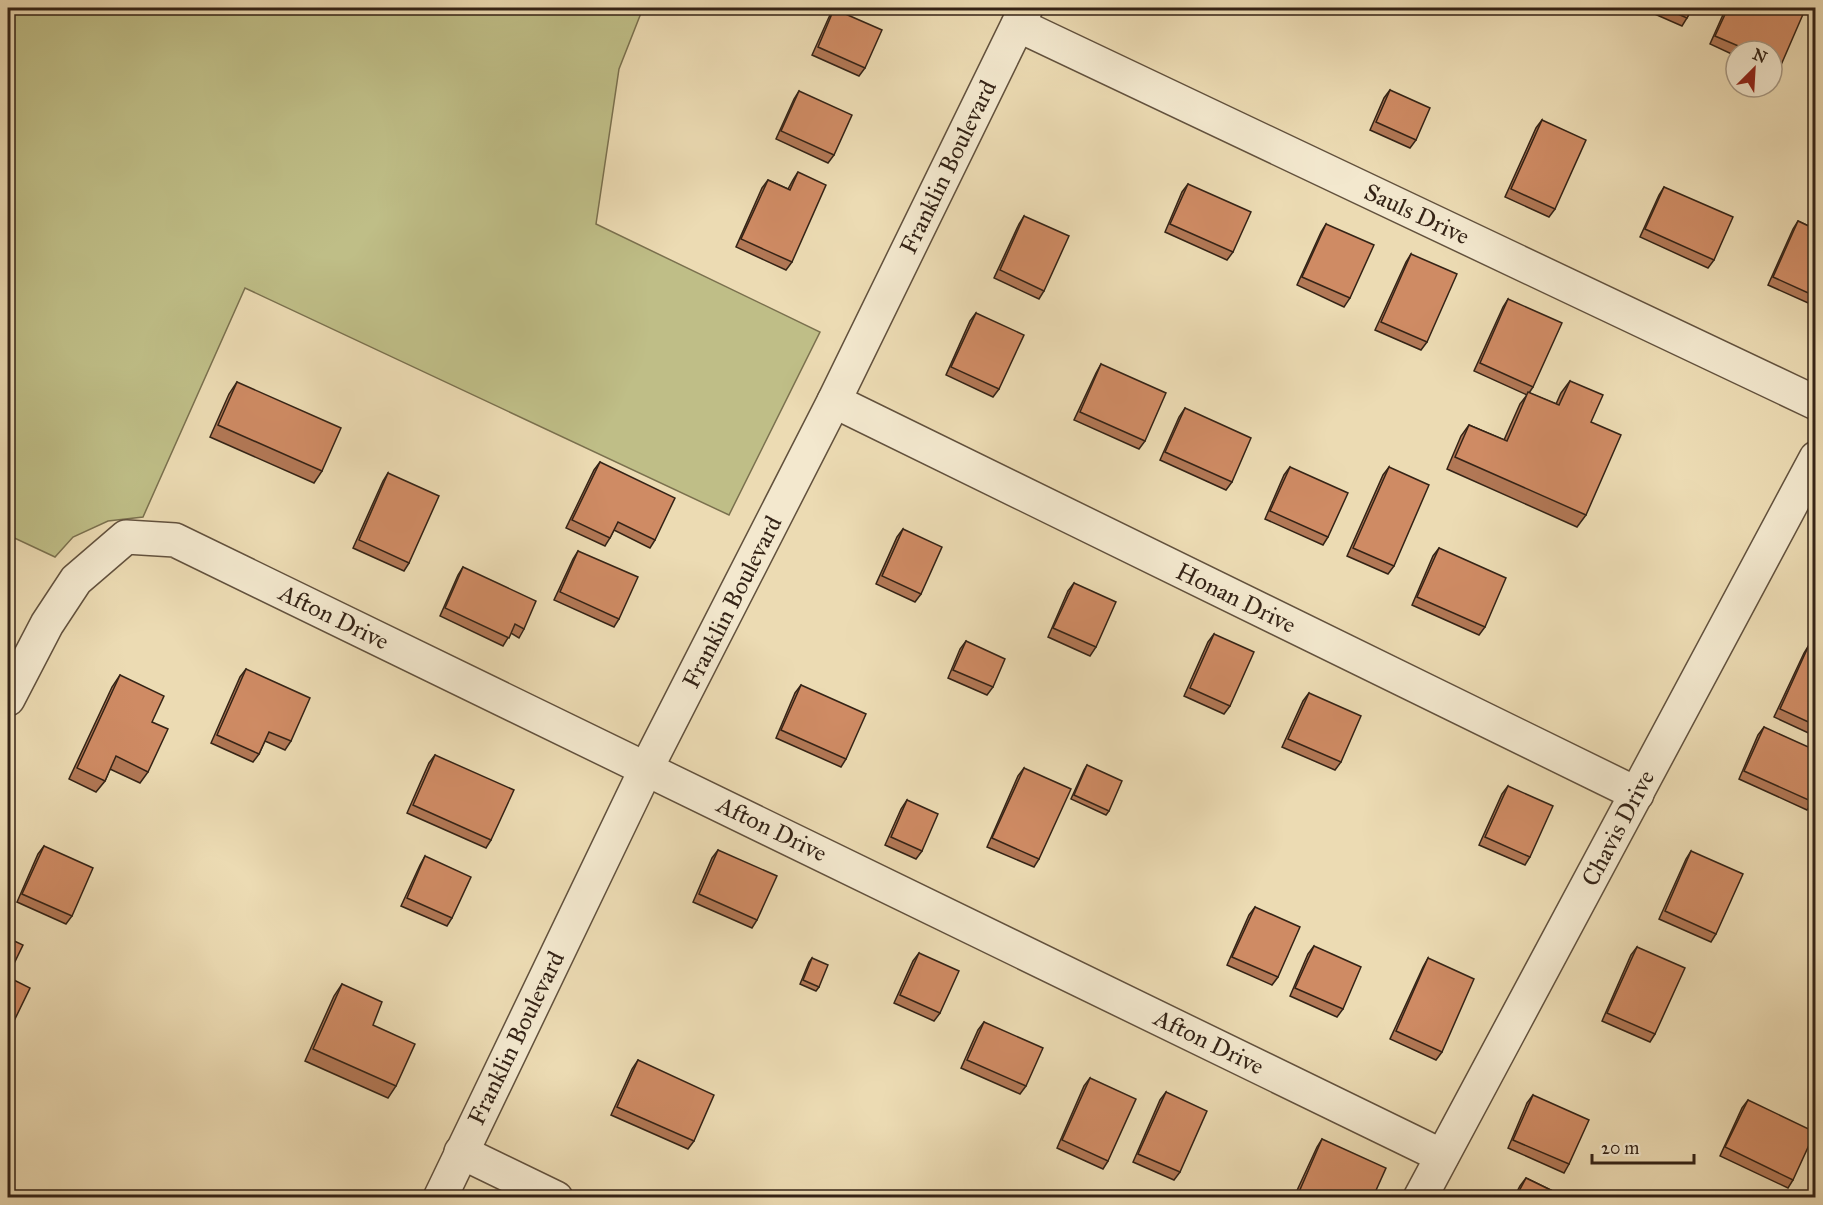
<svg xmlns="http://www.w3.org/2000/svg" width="1823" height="1205" font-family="'IM FELL Great Primer',serif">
  <rect width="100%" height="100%" fill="#ecdbb3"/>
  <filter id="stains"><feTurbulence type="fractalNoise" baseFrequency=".00333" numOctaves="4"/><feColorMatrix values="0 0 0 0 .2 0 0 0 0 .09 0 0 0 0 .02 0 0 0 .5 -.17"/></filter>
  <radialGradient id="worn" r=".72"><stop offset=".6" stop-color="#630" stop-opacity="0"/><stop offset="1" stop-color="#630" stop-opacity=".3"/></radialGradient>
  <!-- green -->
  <polygon fill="#bfbe87" stroke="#7a704e" stroke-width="1.5" points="8,8 643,8 619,69 596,224 820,332 729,515 245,288 143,517 108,521 73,537 55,557 8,535"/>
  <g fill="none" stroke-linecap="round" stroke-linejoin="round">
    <defs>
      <g id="minor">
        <polyline points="1018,25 1816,403"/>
        <polyline points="834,401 1637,794"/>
        <polyline points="8,699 47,624 76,580 126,537 175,540 1442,1156"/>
        <polyline points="461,1152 556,1198"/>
        <polyline points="1420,1198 1816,458"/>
      </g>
      <polyline id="tertiary" points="440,1198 646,769 834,401 1026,8"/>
    </defs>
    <!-- minor casing -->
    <use href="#minor" stroke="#62513d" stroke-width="36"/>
    <!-- tertiary casing -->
    <use href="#tertiary" stroke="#62513d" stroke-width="36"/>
    <!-- minor -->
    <use href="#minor" stroke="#f3e8ce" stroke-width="33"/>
    <!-- tertiary -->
    <use href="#tertiary" stroke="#f3e8ce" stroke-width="33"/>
  </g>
  <!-- wall -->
  <g fill="#b27856" stroke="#342316" stroke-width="1.5">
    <polygon points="1641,8 1692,8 1687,18 1682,26"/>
    <polygon points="1726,8 1793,8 1781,65 1775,73 1772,72 1772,51 1736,51 1736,56 1710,44"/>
    <polygon points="834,9 865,68 859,76 812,55 829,17"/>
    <polygon points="1390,90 1416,140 1410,148 1370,130 1384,98"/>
    <polygon points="799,91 834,155 828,163 776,139 794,99"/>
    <polygon points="1542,120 1555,209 1549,217 1505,197 1536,128"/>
    <polygon points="798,172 792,262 786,270 736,247 762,188 768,180 788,189 793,180"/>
    <polygon points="1188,184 1233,252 1227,260 1165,232 1182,192"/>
    <polygon points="1664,187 1714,260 1708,268 1640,237 1659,195"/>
    <polygon points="1024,216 1044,291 1039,299 994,278 1019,224"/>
    <polygon points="1798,221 1815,229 1815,306 1768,285 1793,229"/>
    <polygon points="1326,224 1350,298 1344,307 1297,285 1321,232"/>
    <polygon points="1411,254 1427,342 1421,350 1375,330 1406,262"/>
    <polygon points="1508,299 1533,387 1529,393 1556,404 1561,393 1570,381 1591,422 1586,515 1577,527 1447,469 1461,436 1469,425 1504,440 1520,404 1527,395 1474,371 1503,307"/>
    <polygon points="976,313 999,389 993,397 946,375 970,321"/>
    <polygon points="1101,364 1145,441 1139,449 1074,420 1096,373"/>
    <polygon points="237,382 322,471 314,483 210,437 229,394"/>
    <polygon points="1185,408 1232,482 1226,490 1160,460 1179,417"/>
    <polygon points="600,462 655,540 650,548 614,530 610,538 605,546 566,528 594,470"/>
    <polygon points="1290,467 1328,537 1323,545 1265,519 1284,475"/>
    <polygon points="1389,467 1394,566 1388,574 1347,556 1383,475"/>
    <polygon points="388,473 409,563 404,571 353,548 383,481"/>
    <polygon points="903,529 921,594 915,602 876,584 897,537"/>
    <polygon points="1439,548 1485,627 1479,635 1412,605 1433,556"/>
    <polygon points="578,551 619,619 614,627 554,600 573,559"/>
    <polygon points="463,567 524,629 519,638 511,633 503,646 440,616 458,575"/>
    <polygon points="1074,583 1096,647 1090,656 1048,637 1068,591"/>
    <polygon points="1214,634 1230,706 1224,714 1184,696 1208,642"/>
    <polygon points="966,641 993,687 987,695 948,678 960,649"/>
    <polygon points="1809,645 1815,647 1815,736 1774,717 1804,653"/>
    <polygon points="246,669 291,741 285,750 265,741 259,754 253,762 211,743 240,677"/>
    <polygon points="120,675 152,722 148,772 140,783 110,769 105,781 96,792 69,779 112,687"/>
    <polygon points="801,685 846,759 841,767 776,738 795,693"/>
    <polygon points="1309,693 1341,762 1335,770 1282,747 1303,701"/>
    <polygon points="1764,727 1813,802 1807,810 1739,779 1758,735"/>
    <polygon points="435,755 491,840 486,848 407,813 429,763"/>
    <polygon points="1087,765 1109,811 1106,815 1071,799 1084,770"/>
    <polygon points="1024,768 1039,859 1034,867 987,847 1018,776"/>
    <polygon points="1508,786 1530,857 1525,865 1479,845 1502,794"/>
    <polygon points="907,800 922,851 916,859 885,845 901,809"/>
    <polygon points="44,846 72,916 66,924 17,902 38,854"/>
    <polygon points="718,850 757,920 752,928 693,902 712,858"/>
    <polygon points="1691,851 1716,934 1711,942 1659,919 1686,859"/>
    <polygon points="425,856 452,918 447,926 401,906 420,865"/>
    <polygon points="1255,907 1278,977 1272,985 1227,965 1249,915"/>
    <polygon points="1314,946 1343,1009 1337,1017 1290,996 1308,954"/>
    <polygon points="1637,947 1655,1034 1650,1042 1602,1021 1631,955"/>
    <polygon points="919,953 940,1013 934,1021 894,1003 913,961"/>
    <polygon points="812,958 819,987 816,991 800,984 809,962"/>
    <polygon points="1428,958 1442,1052 1436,1060 1390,1039 1423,967"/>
    <polygon points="8,977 14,1021 8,1029"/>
    <polygon points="342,984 373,1025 396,1086 388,1098 305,1061 334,996"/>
    <polygon points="984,1022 1026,1086 1020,1094 961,1068 978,1030"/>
    <polygon points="1815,1025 1815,1047 1809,1034"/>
    <polygon points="638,1060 694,1141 688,1149 611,1115 632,1069"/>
    <polygon points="1090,1078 1108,1161 1103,1169 1057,1148 1084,1086"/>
    <polygon points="1166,1092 1180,1172 1174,1180 1133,1162 1160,1100"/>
    <polygon points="1533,1095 1569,1164 1564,1173 1508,1148 1527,1103"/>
    <polygon points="1748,1100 1793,1180 1788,1188 1720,1156 1742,1108"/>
    <polygon points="1322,1139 1373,1197 1294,1197 1317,1147"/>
    <polygon points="1526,1178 1565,1197 1514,1197 1520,1186"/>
  </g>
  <!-- building -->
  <g fill="#cf8b64" stroke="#342316" stroke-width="1.5">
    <polygon points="1664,8 1692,8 1687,18"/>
    <polygon points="1728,8 1793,8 1804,12 1781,65 1772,61 1772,51 1750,51 1715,36"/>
    <polygon points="834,9 882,30 865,68 818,47"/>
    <polygon points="1390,90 1430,108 1416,140 1376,122"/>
    <polygon points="799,91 852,115 834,155 781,131"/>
    <polygon points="1542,120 1586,140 1555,209 1511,189"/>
    <polygon points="798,172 826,185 792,262 741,239 768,180 790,190"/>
    <polygon points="1188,184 1251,212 1233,252 1170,224"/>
    <polygon points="1664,187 1733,217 1714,260 1645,229"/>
    <polygon points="1024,216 1069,236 1044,291 1000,270"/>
    <polygon points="1798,221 1815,229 1815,296 1773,277"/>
    <polygon points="1326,224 1374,245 1350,298 1302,277"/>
    <polygon points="1411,254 1457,274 1427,342 1381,322"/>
    <polygon points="1508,299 1562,323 1533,387 1480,363"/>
    <polygon points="976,313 1024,335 999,389 951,367"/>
    <polygon points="1101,364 1166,393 1145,441 1080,412"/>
    <polygon points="1570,381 1603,395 1591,422 1621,435 1586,515 1455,457 1469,425 1507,441 1528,392 1559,405"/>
    <polygon points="237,382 341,428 322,471 218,425"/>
    <polygon points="1185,408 1251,438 1232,482 1165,452"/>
    <polygon points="600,462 675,498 655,540 618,522 610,538 572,520"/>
    <polygon points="1290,467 1348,493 1328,537 1270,511"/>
    <polygon points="1389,467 1429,485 1394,566 1353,548"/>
    <polygon points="388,473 439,496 409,563 359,540"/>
    <polygon points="903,529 942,547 921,594 882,576"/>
    <polygon points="1439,548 1506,578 1485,627 1417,597"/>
    <polygon points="578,551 638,577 619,619 560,592"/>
    <polygon points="463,567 536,601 524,629 515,624 509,638 445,608"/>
    <polygon points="1074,583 1116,602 1096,647 1053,628"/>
    <polygon points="1214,634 1254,652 1230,706 1190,688"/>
    <polygon points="966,641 1005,659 993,687 953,670"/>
    <polygon points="1809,645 1815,647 1815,725 1780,709"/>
    <polygon points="246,669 310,698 291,741 269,732 259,754 217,735"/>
    <polygon points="120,675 164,696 152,722 168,729 148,772 116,756 105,781 77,768"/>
    <polygon points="801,685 866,714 846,759 781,730"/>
    <polygon points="1309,693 1361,716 1341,762 1288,739"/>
    <polygon points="1764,727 1815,750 1815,796 1813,802 1744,771"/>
    <polygon points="435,755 514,790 491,840 413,805"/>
    <polygon points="1087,765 1122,781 1109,811 1074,795"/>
    <polygon points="1024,768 1071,789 1039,859 992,838"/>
    <polygon points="1508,786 1553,806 1530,857 1485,837"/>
    <polygon points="907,800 938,814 922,851 891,837"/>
    <polygon points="44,846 93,868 72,916 22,894"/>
    <polygon points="718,850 777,876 757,920 699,894"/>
    <polygon points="1691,851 1743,874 1716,934 1665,911"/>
    <polygon points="425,856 471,877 452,918 407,898"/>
    <polygon points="1255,907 1300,927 1278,977 1232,957"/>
    <polygon points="8,938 23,945 8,976"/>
    <polygon points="1314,946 1361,967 1343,1009 1295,988"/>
    <polygon points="1637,947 1685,968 1655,1034 1607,1013"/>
    <polygon points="919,953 959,971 940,1013 900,995"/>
    <polygon points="812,958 828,965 819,987 803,980"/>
    <polygon points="1428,958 1474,979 1442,1052 1396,1031"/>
    <polygon points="8,977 30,988 14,1021 8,1018"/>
    <polygon points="342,984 382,1002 373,1025 415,1044 396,1086 313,1049"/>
    <polygon points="984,1022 1043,1048 1026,1086 967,1060"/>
    <polygon points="638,1060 714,1095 694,1141 617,1107"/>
    <polygon points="1090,1078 1136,1099 1108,1161 1062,1140"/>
    <polygon points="1166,1092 1207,1111 1180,1172 1138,1154"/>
    <polygon points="1533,1095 1589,1120 1569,1164 1513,1140"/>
    <polygon points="1748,1100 1815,1132 1793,1180 1725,1147"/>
    <polygon points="1322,1139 1386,1168 1373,1197 1312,1197 1299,1192"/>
    <polygon points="1526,1178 1565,1197 1516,1197"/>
  </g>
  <g text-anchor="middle" stroke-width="5" stroke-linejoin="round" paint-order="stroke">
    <!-- street labels -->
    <g font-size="24" fill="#342316" stroke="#f3e8ce">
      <text transform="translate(948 167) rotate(-64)" y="8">Franklin Boulevard</text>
      <text transform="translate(1417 214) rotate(25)" y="8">Sauls Drive</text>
      <text transform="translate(1236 598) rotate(26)" y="8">Honan Drive</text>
      <text transform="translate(732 602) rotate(-63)" y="8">Franklin Boulevard</text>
      <text transform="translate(334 617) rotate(26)" y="8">Afton Drive</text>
      <text transform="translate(1618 828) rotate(-62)" y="8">Chavis Drive</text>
      <text transform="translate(772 829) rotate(26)" y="8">Afton Drive</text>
      <text transform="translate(516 1038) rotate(-64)" y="8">Franklin Boulevard</text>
      <text transform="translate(1209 1042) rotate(26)" y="8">Afton Drive</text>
    </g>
  </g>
  <!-- margin -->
  <rect width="1823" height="1205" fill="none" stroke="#ecdbb3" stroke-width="30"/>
  <rect x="9" y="9" width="1805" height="1187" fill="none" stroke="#342316" stroke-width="3"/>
  <rect x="15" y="15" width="1793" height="1175" fill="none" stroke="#342316" stroke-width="1.5"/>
  <!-- north arrow -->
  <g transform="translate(1754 69) rotate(24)"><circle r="28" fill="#f3e8ce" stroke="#a79984" stroke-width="1.5"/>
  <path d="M0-4.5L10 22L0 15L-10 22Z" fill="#8f2418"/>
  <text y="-9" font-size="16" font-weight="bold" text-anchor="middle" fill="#342316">N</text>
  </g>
  <!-- scale -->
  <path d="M1592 1154v9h102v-9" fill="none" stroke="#342316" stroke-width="3"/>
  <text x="1601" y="1154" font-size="18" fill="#342316" stroke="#f3e8ce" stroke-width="4.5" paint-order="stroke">20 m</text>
  <rect width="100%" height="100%" filter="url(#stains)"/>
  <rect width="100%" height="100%" fill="url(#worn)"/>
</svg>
